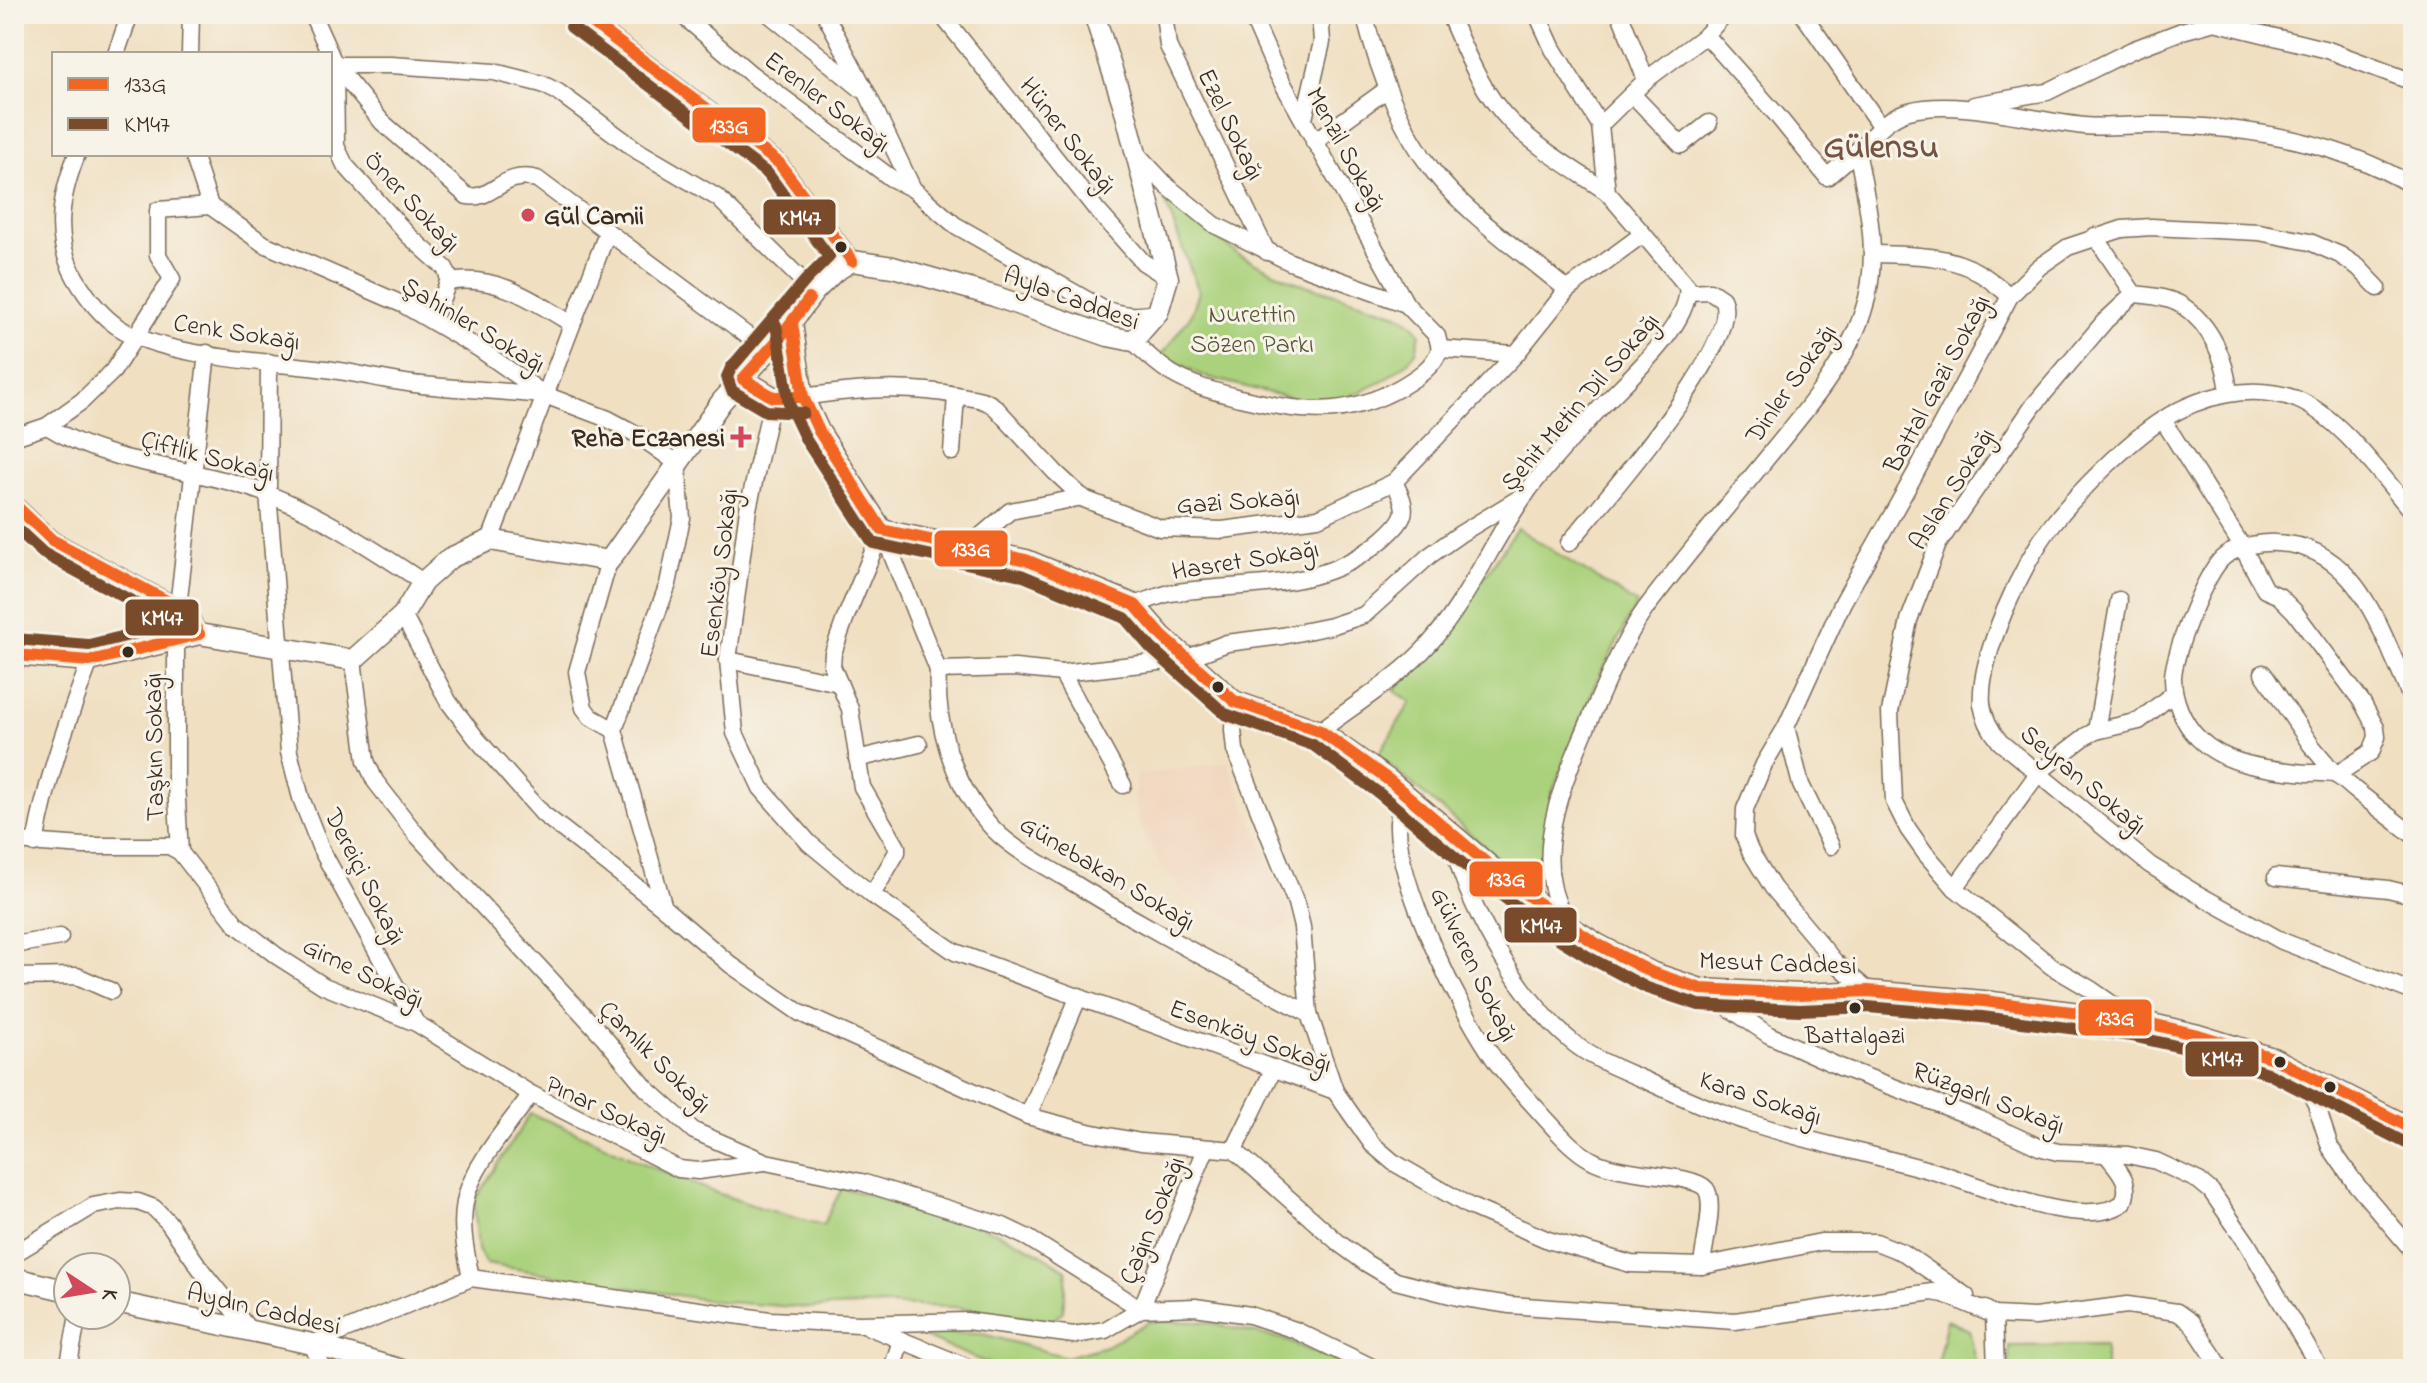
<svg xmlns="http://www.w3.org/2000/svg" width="2427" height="1383" font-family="'Indie Flower',sans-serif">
  <rect width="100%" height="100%" fill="#f7f3e8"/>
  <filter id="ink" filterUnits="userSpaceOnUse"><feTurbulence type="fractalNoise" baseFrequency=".0125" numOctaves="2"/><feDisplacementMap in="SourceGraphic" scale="16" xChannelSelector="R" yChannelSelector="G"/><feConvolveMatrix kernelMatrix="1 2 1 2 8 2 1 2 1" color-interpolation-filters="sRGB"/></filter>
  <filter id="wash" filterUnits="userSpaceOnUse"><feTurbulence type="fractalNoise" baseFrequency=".006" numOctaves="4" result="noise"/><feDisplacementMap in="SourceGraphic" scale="32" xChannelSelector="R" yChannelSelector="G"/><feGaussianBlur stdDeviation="1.8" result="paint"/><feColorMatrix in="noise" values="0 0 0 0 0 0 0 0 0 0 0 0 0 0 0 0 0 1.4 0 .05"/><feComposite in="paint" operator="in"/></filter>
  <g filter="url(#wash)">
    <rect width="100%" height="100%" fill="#f0dfc1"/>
    <!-- built -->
    <polygon fill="#f1d5bd" points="1228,762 1293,920 1268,936 1194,899 1183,891 1161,866 1139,823 1135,801 1136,775"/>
    <!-- green -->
    <g fill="#aad17b" stroke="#727e4c" stroke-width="2">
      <polygon points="1163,196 1239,255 1293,281 1398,314 1413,324 1420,333 1416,352 1407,363 1382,382 1346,398 1306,402 1203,376 1162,355 1191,315 1199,292"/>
      <polygon points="1517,528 1637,604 1596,682 1552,793 1537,891 1378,755 1411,702 1394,690 1435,651"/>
      <path d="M530,1114C569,1127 605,1146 643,1163C700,1189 762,1210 823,1225L842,1188C918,1208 1003,1223 1067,1271L1063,1311L1053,1321L954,1307L885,1305L808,1308L713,1301L486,1264L478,1250L474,1201Z"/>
      <polygon points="1947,1320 1969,1330 1978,1369 1936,1369"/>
      <polygon points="1150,1321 1206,1322 1282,1339 1353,1369 1001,1369 912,1332 983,1334 1066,1357 1106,1346"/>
      <polygon points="2105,1345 2105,1369 2009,1369 2009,1346"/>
    </g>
  </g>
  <g filter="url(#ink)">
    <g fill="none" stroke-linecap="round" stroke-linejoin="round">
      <defs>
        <g id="minor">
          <path d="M312,14L335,65L382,122L467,196C493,201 502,170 537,179L768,351"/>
          <polyline points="581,14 779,163 852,261"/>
          <polyline points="681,14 751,74 891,178 913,189"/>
          <polyline points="769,14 861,89"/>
          <path d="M825,14L868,95L913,189L955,225L1103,309C1122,315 1139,318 1158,312"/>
          <polyline points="941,14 1096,209 1143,262 1168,278"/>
          <polyline points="1164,14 1168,46 1267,252"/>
          <polyline points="1251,14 1277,73 1406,304"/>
          <path d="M1364,14C1378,70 1398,125 1433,171C1465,213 1526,255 1567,290"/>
          <path d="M1449,14C1465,51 1482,93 1511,122C1539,149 1575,170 1607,192"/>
          <polyline points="1537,14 1553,49 1600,125"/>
          <polyline points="1803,14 1881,127"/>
          <polyline points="2218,23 2328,50 2413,82"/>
          <polyline points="1706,35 1776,114 1827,177 1857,151"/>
          <polyline points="116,54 130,14"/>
          <polyline points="190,54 191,14"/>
          <polyline points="335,65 391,65 494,72 542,84 558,92 638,151 718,198 814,292"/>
          <polyline points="335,65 336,146 345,165 408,235 445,268 448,275 448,282 433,321"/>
          <polyline points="1646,80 1706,35 1725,14"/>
          <polyline points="1632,94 1681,145 1709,123"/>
          <polyline points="1974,105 2047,92 2132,50 2182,31 2244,14"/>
          <polyline points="1304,119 1322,42 1320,14"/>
          <polyline points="1314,142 1386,90"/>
          <path d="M77,154C61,195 52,236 75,277C86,296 99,314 118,327C163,357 270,362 326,369C358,373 390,382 422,385C462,389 503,391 543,395"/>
          <polyline points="193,154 210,206 264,244 404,305 478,348 545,395 608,419 638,435 677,463 682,518 668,584 614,730 664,908"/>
          <polyline points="1137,154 1167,186 1215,225 1290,262 1406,304 1437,336 1440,349"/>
          <path d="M2095,236L2134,294C2151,296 2169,297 2183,306C2211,325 2226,360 2229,393"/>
          <path d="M1874,254C1908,255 1949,254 1979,273C1990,279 2000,288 2010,296"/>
          <path d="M448,282C496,274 533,300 572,324"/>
          <polyline points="2134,294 2105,321 2034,405 1938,544 1909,620 1890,712 1894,801 1908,829 1925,853 1955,888 2051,966 2092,990 2135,1020"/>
          <path d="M1133,341C1145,353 1157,364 1171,373C1192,386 1217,392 1240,398C1300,412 1345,419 1401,387C1416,378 1434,367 1440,349L1516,354L1567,290L1643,234L1607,192L1600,125L1646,80L1620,14"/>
          <polyline points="269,362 268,493 289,752 301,798 321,849 416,1023"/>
          <polyline points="773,397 748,509 728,660 735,733 761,788 809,843 872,895"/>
          <path d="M803,397C857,389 908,385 961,396C974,398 986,399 996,408L1055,472L1084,499L1160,528L1222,530L1318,518L1394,482L1516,354"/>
          <polyline points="2163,420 2243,548 2265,590 2279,596 2294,611 2362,702 2376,728 2377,737 2371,752 2336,775 2311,745 2263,673"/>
          <polyline points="47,426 82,401 113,371 172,279 158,255 158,210 210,206"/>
          <path d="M14,437L47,426C104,462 171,465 234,483C303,502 364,543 423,582"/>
          <polyline points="952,452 956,395"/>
          <polyline points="14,504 52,540 178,607 189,615 199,634"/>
          <path d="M2413,513C2382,477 2341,417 2296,399C2252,383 2201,395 2162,420C2129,441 2076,494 2052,525C2023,562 1978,657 1982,704C1984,719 1991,731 2000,742L2150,865L2194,892L2282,941L2413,992"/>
          <polyline points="882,530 845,619 833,653 832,666 850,709 862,787 897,847 897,852 872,895 955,952 1335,1091 1372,1144 1393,1162 1469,1206 1548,1240 1631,1264 1702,1266 1821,1242 1876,1242 1904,1253 1966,1296"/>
          <polyline points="882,530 938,670 1015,668 1062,673 1185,659 1227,643 1282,636 1331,626 1364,615 1429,556 1460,534 1526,494"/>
          <polyline points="490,540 607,233"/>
          <path d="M1569,543C1599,506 1745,342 1722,299L1710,291L1688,292"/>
          <polyline points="969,546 1010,511 1083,497"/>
          <polyline points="609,561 577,672 584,708 591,717 614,730"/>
          <path d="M1135,605C1146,601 1158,596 1170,593C1246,581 1320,594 1383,539C1408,517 1409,510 1394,482"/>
          <polyline points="178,607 207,353"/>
          <polyline points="403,615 448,701 476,738 543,814 664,908 731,965 800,1013 1028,1116 1088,1132 1141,1142 1234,1150 1340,1244 1366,1263 1396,1281 1458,1297 1510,1305 1735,1321 1932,1292 1944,1294 1994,1315 2035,1317 2127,1305 2177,1312 2191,1322 2222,1369"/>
          <polyline points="176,642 176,783 180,852"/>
          <polyline points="353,660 366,761 375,781 416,834 603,1036 646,1088 694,1131 766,1162 861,1182 1003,1226 1028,1238 1141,1309 1206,1149"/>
          <polyline points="728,660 839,683"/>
          <path d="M938,670C935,724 952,781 988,823C1007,846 1037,861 1062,876C1142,926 1226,969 1309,1014"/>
          <polyline points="1062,673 1123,785"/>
          <polyline points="1234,701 1233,730 1235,750 1296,903 1302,927 1309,1014 1335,1091"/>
          <path d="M2413,704C2407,687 2399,670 2392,654C2370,601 2341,545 2277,543C2260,542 2239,546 2225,556C2206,569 2173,655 2173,678C2173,699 2183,723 2198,738C2226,766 2268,769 2306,773C2314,773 2328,772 2336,775C2342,778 2350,786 2355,790C2374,805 2394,820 2413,835"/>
          <polyline points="1786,727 1801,785 1831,846"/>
          <path d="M1320,731C1357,703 1399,678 1430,643C1469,599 1491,543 1525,495C1547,464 1576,435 1601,407C1626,381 1693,322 1687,286L1643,234"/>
          <polyline points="2096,731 2119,600"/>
          <polyline points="857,759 919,744"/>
          <path d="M1406,793C1403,803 1398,813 1398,823C1396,884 1461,1013 1497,1063C1512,1082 1529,1100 1545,1118C1559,1133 1572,1149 1590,1159C1617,1176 1693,1173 1706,1189C1716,1203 1703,1247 1702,1266"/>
          <path d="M1451,834C1464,903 1517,996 1571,1041C1592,1059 1622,1070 1647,1081C1682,1097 1717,1113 1754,1124C1814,1143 1876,1155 1936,1172C1980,1185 2083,1232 2123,1203C2133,1183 2118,1169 2106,1154"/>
          <polyline points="14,841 84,846 169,846 180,852 237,925 277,956 324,986 416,1023 531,1094"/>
          <path d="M35,844C46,780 67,722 90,661"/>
          <polyline points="2276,877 2388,889 2413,895"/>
          <polyline points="1955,888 2039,772 2086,736 2096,731 2139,721 2174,693"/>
          <path d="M1566,924C1561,911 1554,898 1552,884C1542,836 1563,782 1582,738C1599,699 1621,643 1646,608C1686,555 1729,505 1771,453C1804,413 1847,362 1863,312C1881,259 1868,205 1857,151C1872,136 1888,116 1909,111C1957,98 2033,121 2084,126C2106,128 2128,125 2150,125C2241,125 2334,139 2413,186"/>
          <polyline points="14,945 60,937"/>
          <polyline points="14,977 77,976 111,991"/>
          <polyline points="1701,989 1769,1035 1840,1067 1981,1120 2039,1147 2058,1152 2128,1155 2156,1161 2199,1181 2211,1191 2247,1243 2320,1369"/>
          <polyline points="1868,991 1835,962 1773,888 1750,851 1744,836 1745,809 1764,764 1786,727 1843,602 1915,474 2010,296 2039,267 2068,247 2122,229 2151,227 2259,232 2310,242 2340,255 2358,267 2378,288"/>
          <polyline points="2297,1069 2316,1104 2330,1147 2355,1183 2413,1251"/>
          <polyline points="1028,1116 1079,996"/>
          <polyline points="1234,1150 1274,1068"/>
          <polyline points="14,1254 93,1206 120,1201 138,1202 154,1208 168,1222 202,1271 250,1331"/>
          <path d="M471,1278C466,1253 460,1227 465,1202C471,1167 510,1124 531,1094L679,1169L698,1171L764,1162"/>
          <polyline points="1985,1309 1994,1315 1996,1369"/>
          <polyline points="869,1327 972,1369"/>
          <polyline points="68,1369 78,1315"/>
          <polyline points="323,1369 312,1344 471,1278 770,1320 860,1324 967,1321 1074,1335 1105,1330 1141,1309 1195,1307 1250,1315 1295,1330 1376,1369"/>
          <polyline points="892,1369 901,1340"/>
        </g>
        <g id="tertiary">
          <polyline points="792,323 803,397 819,431 882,530 1026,560 1135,605 1162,636 1234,701 1320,731 1390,781 1497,872 1566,924 1597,944 1653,973 1701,989 1801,994 1868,991 1984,1001 2135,1020 2198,1035 2273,1058 2413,1129"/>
          <polyline points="743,379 773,397 803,397"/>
          <polyline points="14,655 90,661 199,634 353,660 403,615 423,582 450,558 490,540 609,561 722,401 778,340 814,292 834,272 852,261 893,267 994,296 1108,336 1133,341 1158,312 1168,278 1124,107 1094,14"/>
          <polyline points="14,1278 68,1291"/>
          <polyline points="116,1302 312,1344 399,1369"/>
        </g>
      </defs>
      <!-- minor casing -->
      <use href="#minor" stroke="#7a6957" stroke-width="19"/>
      <!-- tertiary casing -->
      <use href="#tertiary" stroke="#7a6957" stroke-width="23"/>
      <!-- minor -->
      <use href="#minor" stroke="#fff" stroke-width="16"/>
      <!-- tertiary -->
      <use href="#tertiary" stroke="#fff" stroke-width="20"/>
      <defs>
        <g id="bus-1">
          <polyline points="581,14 779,163 852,261"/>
          <polyline points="792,323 803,397 819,431 882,530 1026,560 1135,605 1162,636 1234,701 1320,731 1390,781 1497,872 1566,924 1597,944 1653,973 1701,989 1801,994 1868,991 1984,1001 2135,1020 2198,1035 2273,1058 2413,1129"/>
          <polyline points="803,397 773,397 743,379 778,340 809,299"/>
          <polyline points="14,504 52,540 178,607 189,615 199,634"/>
          <polyline points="14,655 90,661 199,634"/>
        </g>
        <g id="bus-2">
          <polyline points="571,27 768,174 829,257 806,280 731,368 727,377 732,391 766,411 803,413"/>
          <polyline points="776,325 789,404 806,440 873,543 1021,575 1125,618 1151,648 1225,714 1313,745 1380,794 1487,884 1556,937 1590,958 1647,988 1699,1005 1800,1010 1868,1007 1982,1017 2132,1036 2194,1050 2267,1073 2406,1143"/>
          <polyline points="14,526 43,553 174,624 89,645 15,639"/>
        </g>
      </defs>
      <!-- bus-1 casing -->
      <use href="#bus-1" stroke="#f7f3e8" stroke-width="18"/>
      <!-- bus-2 casing -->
      <use href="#bus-2" stroke="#f7f3e8" stroke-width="18"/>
      <!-- bus-1 -->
      <use href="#bus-1" stroke="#f26522" stroke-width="12"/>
      <!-- bus-2 -->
      <use href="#bus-2" stroke="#7a4b2a" stroke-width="12"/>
    </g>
  </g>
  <!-- markers -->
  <g fill="#d1495b" stroke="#f7f3e8" stroke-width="3">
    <circle cx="528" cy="215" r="8"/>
    <path d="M737 425h8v8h8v8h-8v8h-8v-8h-8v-8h8z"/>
  </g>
  <g fill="#3b2a1e" stroke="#f7f3e8" stroke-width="3">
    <circle cx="841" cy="247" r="7"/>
    <circle cx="128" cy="652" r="7"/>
    <circle cx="1218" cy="687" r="7"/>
    <circle cx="1855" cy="1008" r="7"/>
    <circle cx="2280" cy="1062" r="7"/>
    <circle cx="2330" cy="1087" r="7"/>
  </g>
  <g text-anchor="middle" stroke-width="6" stroke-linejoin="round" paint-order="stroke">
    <!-- bus labels -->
    <g font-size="24" fill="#3b2a1e" stroke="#f7f3e8">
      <text x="1855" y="1043">Battalgazi</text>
    </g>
    <!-- street labels -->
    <g font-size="26" fill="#3b2a1e" stroke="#f7f3e8">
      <text transform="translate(828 101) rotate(37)" y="9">Erenler Sokağı</text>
      <text transform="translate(1232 124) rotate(64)" y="9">Ezel Sokağı</text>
      <text transform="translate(1069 135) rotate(52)" y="9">Hüner Sokağı</text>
      <text transform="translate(1347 149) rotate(61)" y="9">Menzil Sokağı</text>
      <text transform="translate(413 201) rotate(47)" y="9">Öner Sokağı</text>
      <text transform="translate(1072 297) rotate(20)" y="9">Ayla Caddesi</text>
      <text transform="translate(474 324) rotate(31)" y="9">Şahinler Sokağı</text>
      <text transform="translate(237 331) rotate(9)" y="9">Cenk Sokağı</text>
      <text transform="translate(1790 383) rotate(-55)" y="9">Dinler Sokağı</text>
      <text transform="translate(1936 383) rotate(-62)" y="9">Battal Gazi Sokağı</text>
      <text transform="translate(1579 401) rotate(-49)" y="9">Şehit Metin Dil Sokağı</text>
      <text transform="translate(208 455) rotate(15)" y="9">Çiftlik Sokağı</text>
      <text transform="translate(1951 488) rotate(-58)" y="9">Aslan Sokağı</text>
      <text transform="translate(1238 500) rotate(-4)" y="9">Gazi Sokağı</text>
      <text transform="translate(1245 559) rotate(-9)" y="9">Hasret Sokağı</text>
      <text transform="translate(718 573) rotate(-83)" y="9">Esenköy Sokağı</text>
      <text transform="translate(153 747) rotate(-91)" y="9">Taşkın Sokağı</text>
      <text transform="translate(2084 779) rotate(40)" y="9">Seyran Sokağı</text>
      <text transform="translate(1108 872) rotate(31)" y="9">Günebakan Sokağı</text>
      <text transform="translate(366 876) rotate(63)" y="9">Dereiçi Sokağı</text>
      <text transform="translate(1778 962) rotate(2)" y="9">Mesut Caddesi</text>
      <text transform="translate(1475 964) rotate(64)" y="9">Gülveren Sokağı</text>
      <text transform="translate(364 972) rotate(26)" y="9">Girne Sokağı</text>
      <text transform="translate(1251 1035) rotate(20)" y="9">Esenköy Sokağı</text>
      <text transform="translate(656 1056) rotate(45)" y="9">Çamlık Sokağı</text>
      <text transform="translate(1761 1097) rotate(18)" y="9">Kara Sokağı</text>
      <text transform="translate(1989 1097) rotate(21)" y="9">Rüzgarlı Sokağı</text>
      <text transform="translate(607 1109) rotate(25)" y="9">Pınar Sokağı</text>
      <text transform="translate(1151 1220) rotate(-68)" y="9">Çağın Sokağı</text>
      <text transform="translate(264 1308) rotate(13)" y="9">Aydın Caddesi</text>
    </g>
    <!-- poi labels -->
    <g font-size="26" font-weight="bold" fill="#3b2a1e" stroke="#f7f3e8" text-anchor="start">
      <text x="544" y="224">Gül Camii</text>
      <text x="725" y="446" text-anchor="end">Reha Eczanesi</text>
    </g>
    <!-- park labels -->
    <g font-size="26" fill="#575435" stroke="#f7f3e8">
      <text x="1252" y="322">Nurettin<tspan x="1252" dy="30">Sözen Parkı</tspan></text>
    </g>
    <!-- district labels -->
    <g font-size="34" font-weight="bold" fill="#755444" stroke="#f7f3e8">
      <text x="1881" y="157">Gülensu</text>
    </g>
  </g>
  <g stroke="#f7f3e8" stroke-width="3">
    <rect x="691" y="106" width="76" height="38" rx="8" fill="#f26522"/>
    <rect x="762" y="198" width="75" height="38" rx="8" fill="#7a4b2a"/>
    <rect x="933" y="529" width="76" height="39" rx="8" fill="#f26522"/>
    <rect x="124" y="598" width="76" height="39" rx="8" fill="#7a4b2a"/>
    <rect x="1468" y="860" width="76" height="38" rx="8" fill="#f26522"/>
    <rect x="1503" y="906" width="75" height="38" rx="8" fill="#7a4b2a"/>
    <rect x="2077" y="998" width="76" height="39" rx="8" fill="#f26522"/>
    <rect x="2184" y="1040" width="76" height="38" rx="8" fill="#7a4b2a"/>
  </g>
  <g font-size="22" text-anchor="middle" font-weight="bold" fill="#fff">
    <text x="729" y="133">133G</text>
    <text x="800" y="225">KM47</text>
    <text x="971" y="556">133G</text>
    <text x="162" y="625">KM47</text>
    <text x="1506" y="886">133G</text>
    <text x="1541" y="933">KM47</text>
    <text x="2115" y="1025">133G</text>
    <text x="2222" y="1066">KM47</text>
  </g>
  <!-- margin -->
  <rect width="2427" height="1383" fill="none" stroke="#f7f3e8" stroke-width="48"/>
  <!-- legend -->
  <rect x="52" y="52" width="280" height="104" fill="#f7f3e8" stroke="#aca397" stroke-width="2"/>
  <rect x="68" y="78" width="40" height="12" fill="#f26522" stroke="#aca397" stroke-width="2"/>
  <text x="124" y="92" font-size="24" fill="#3b2a1e">133G</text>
  <rect x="68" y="118" width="40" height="12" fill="#7a4b2a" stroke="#aca397" stroke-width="2"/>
  <text x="124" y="132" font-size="24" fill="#3b2a1e">KM47</text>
  <!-- north arrow -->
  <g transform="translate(92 1291) rotate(102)"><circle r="38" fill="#f7f3e8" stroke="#aca397" stroke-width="2"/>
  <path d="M0-6L14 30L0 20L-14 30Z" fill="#d1495b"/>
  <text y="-12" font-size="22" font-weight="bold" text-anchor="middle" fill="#3b2a1e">K</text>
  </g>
</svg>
